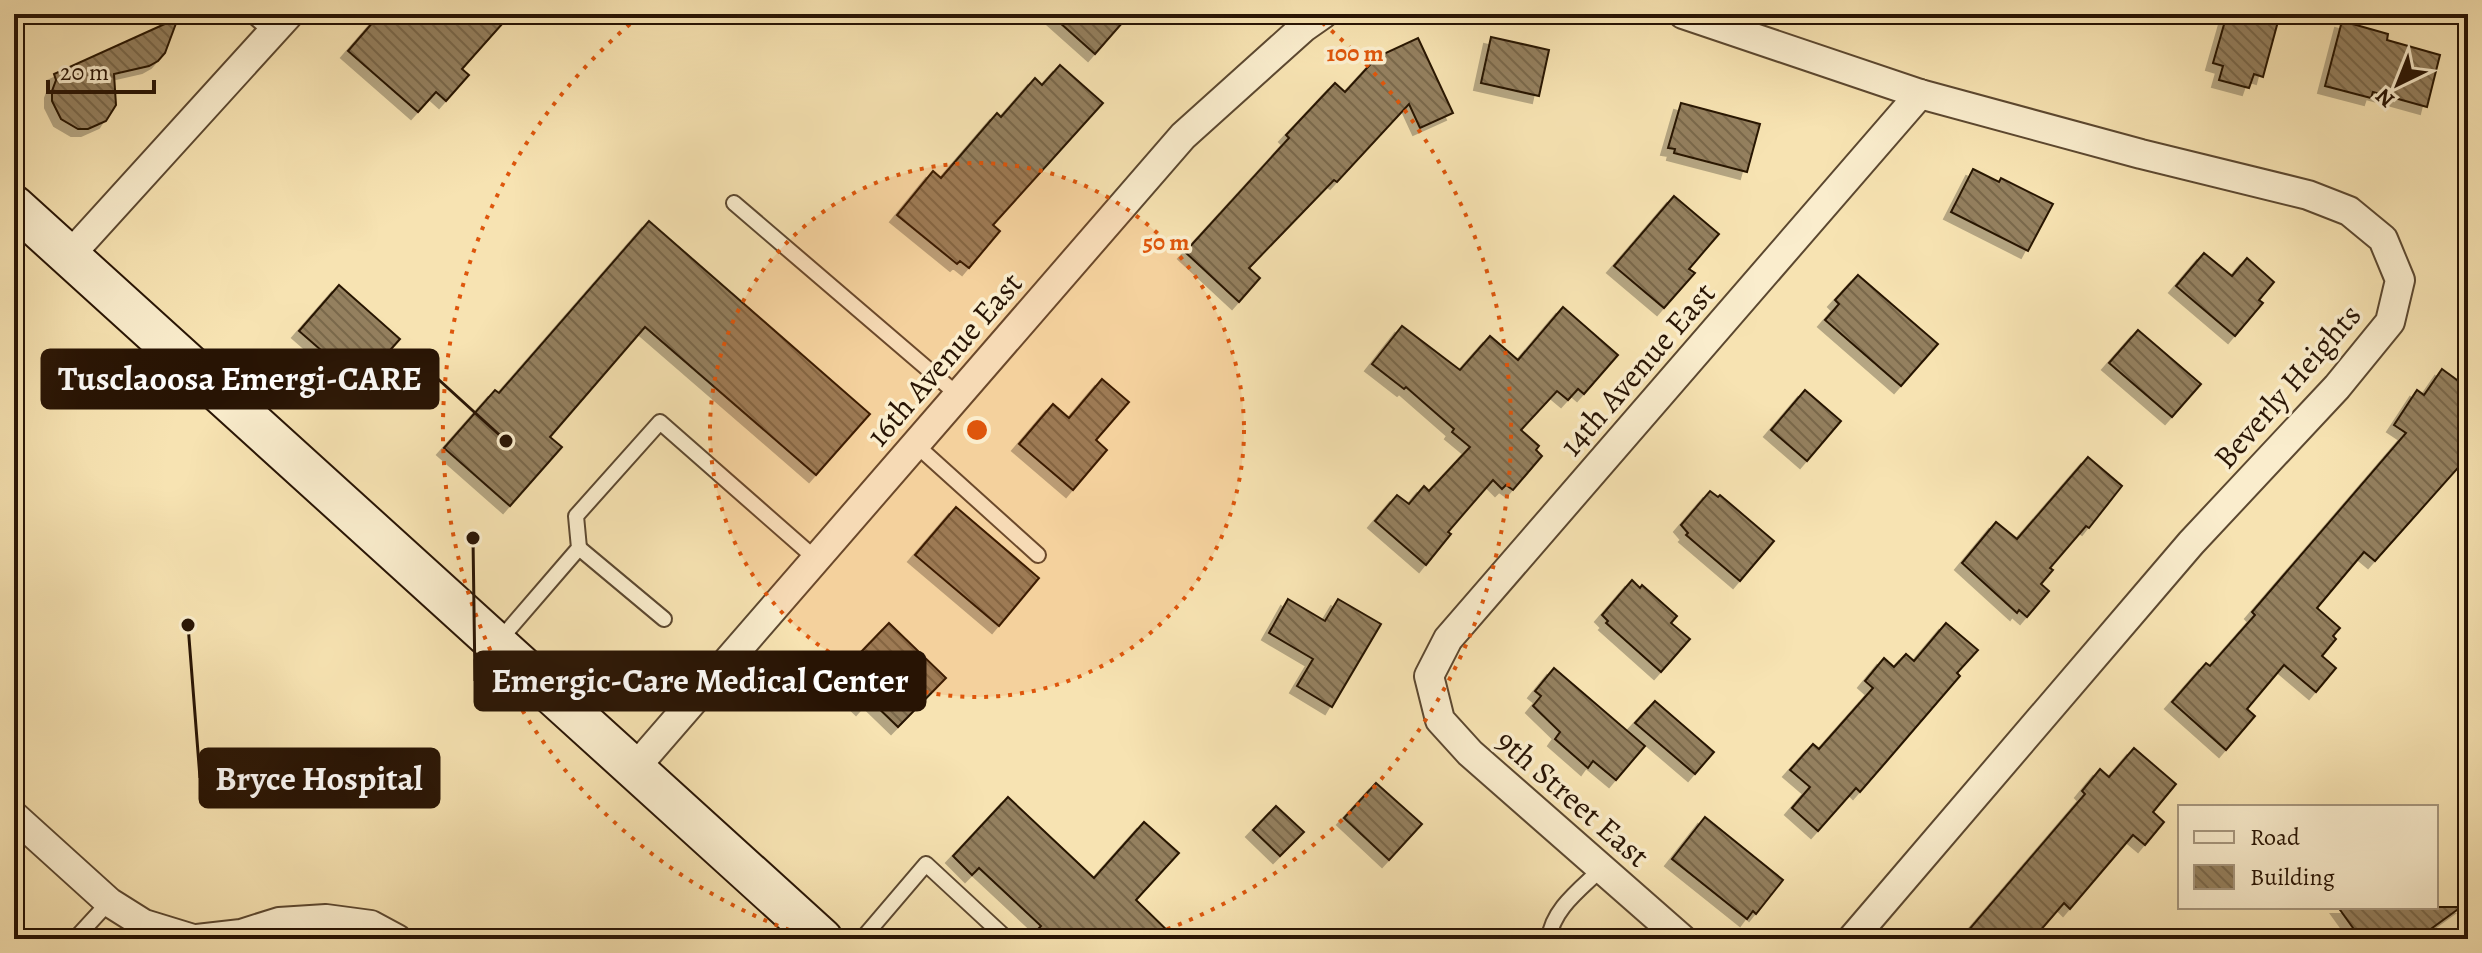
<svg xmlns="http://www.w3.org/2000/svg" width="2482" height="953" font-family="Alegreya,serif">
  <defs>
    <pattern id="building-back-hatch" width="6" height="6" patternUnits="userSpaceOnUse" patternTransform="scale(2)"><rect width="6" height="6" fill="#94805e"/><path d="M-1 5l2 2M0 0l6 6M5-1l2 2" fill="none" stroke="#79684b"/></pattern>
    <filter id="shadow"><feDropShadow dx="-7" dy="7" stdDeviation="0" flood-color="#0004"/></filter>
  </defs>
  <rect width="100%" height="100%" fill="#f7e3b2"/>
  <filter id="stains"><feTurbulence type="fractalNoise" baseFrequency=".0025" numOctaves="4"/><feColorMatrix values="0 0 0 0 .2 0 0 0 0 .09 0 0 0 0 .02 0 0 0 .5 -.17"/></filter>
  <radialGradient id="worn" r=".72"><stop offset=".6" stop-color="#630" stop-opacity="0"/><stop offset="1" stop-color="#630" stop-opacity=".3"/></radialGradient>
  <!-- building -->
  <g fill="url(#building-back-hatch)" stroke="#281404" stroke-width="2" filter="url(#shadow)">
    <polygon points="380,14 511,14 462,69 469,75 446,101 436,92 418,112 348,51"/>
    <polygon points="1050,14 1130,14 1095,54"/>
    <polygon points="2227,14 2280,14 2263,77 2254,74 2249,88 2219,80 2223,66 2213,63"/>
    <polygon points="178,18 165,53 158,61 149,66 114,74 116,105 106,121 88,129 78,129 61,119 52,101 52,91 56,80 54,74"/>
    <polygon points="2342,21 2388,34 2387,40 2440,55 2427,107 2373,92 2371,98 2325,86"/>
    <polygon points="1491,37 1549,50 1539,96 1481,83"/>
    <polygon points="1418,38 1453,113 1420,128 1409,104 1337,182 1334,180 1249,268 1260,278 1239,302 1185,252 1289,138 1286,135 1335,83 1345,92 1377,57"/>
    <polygon points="1060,65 1103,103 993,225 1000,231 969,268 960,261 957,264 897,215 933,171 941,178 997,113 1001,117 1035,78 1042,85"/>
    <polygon points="1681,103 1760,124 1747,172 1674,153 1675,149 1668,148"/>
    <polygon points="1973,169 1999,182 2001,178 2053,204 2028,251 1951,212"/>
    <polygon points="1674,196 1719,234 1689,269 1695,273 1664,308 1614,266"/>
    <polygon points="649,221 870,414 816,475 645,327 550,437 562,447 510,506 444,448 495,390 499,393"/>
    <polygon points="2204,253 2232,276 2247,258 2274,282 2259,300 2263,303 2235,336 2176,286"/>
    <polygon points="1858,275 1938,344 1901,386 1825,320 1839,304 1835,300"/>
    <polygon points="339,285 400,339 360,384 299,331"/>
    <polygon points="1563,307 1618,355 1584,394 1578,389 1568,400 1557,391 1521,430 1539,446 1536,450 1542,456 1513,490 1506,485 1502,489 1493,480 1448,532 1451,534 1426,565 1375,521 1397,495 1409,504 1424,486 1429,491 1470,447 1452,432 1454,429 1406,387 1404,389 1372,364 1402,326 1460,370 1490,336 1518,360"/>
    <polygon points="2138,330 2201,384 2172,417 2109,363"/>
    <polygon points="2442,369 2468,388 2468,453 2457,469 2375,561 2364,552 2317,608 2340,628 2333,636 2336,639 2322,656 2336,668 2316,692 2284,665 2247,709 2255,716 2226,750 2172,702 2206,663 2210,666 2255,615 2252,612 2406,433 2394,425 2417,390 2424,395"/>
    <polygon points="1102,379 1129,402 1096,440 1107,450 1073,490 1019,444 1053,404 1069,418"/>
    <polygon points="1805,390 1841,421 1807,461 1771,430"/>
    <polygon points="2088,457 2122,486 2089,528 2086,526 2050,568 2053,570 2041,584 2049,591 2027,617 2019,610 2017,613 1962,563 1996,522 2017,539"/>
    <polygon points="1710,491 1718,497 1720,495 1774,541 1740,581 1686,535 1688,533 1681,525"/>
    <polygon points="956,507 1039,578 999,626 915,555"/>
    <polygon points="1632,580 1640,588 1642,585 1677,616 1671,623 1690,639 1661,672 1606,623 1608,621 1602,615"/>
    <polygon points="1288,599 1325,621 1338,599 1381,624 1332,707 1297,686 1313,659 1269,633"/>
    <polygon points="889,623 946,678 898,727 870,700 863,708 834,680"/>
    <polygon points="1946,623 1978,650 1957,673 1960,676 1886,762 1860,792 1856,788 1818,831 1792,808 1810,787 1790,770 1813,744 1819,749 1873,688 1865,681 1884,658 1894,667 1906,654 1914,661"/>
    <polygon points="1554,668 1645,746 1616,780 1593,761 1588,768 1555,739 1560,732 1533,706 1541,696 1535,691"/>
    <polygon points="1655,701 1714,752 1695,774 1635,723"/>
    <polygon points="2134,748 2176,784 2153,812 2164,822 2145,845 2133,835 2070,909 2064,903 2033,939 1961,939 2085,794 2082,791 2100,769 2109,777"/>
    <polygon points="1376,783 1422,824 1389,860 1344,818"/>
    <polygon points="1008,797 1094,878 1144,822 1179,853 1136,900 1176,939 1029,939 1041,926 979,868 972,875 953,856"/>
    <polygon points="1276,806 1304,832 1280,856 1253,830"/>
    <polygon points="1705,817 1783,880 1756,914 1753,911 1747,919 1672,859"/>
    <polygon points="2338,907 2461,907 2417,939 2361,939"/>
  </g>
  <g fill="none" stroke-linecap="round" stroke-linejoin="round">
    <defs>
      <g id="lane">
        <polyline points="251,14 273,33"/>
        <polyline points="734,203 958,395"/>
        <polyline points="915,444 1038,555"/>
        <polyline points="579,548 664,619"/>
        <polyline points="497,643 579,548 576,516 660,422 816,559"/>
        <polyline points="75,939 109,902"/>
        <polyline points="862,939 926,864 1007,939"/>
        <path d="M1549,939C1552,909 1582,888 1602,868"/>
      </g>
      <g id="street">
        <polyline points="1683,14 1920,94 2141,154 2308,195 2349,211 2383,239 2400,280 2390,322 2337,387 2191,543 1852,939"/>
        <polyline points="70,255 289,14"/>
        <polyline points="634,769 1183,136 1303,28 1323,14"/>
        <polyline points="14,816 109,902 144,924 193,939"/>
        <polyline points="197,939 241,934 279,922 326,919 371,925 397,939"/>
        <polyline points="1682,939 1470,753 1440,720 1429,676 1448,639 1920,94"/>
      </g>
      <polyline id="secondary" points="14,206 822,939"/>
    </defs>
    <!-- lane casing -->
    <use href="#lane" stroke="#5c4830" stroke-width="18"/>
    <!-- street casing -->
    <use href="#street" stroke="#5c4830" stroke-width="32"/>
    <!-- secondary casing -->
    <use href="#secondary" stroke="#281404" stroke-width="44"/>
    <!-- lane -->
    <use href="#lane" stroke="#faedcd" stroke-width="14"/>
    <!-- street -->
    <use href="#street" stroke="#faedcd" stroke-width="28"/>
    <!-- secondary -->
    <use href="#secondary" stroke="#faedcd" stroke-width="40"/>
  </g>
  <!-- distance rings -->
  <circle cx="977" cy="430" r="267" fill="#de560c" fill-opacity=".12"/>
  <g fill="none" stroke="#de560c" stroke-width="4" stroke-dasharray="4 8">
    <circle cx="977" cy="430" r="267"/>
    <path d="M812 938A534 534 0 0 1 641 15M1313 15A534 534 0 0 1 1142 938"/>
  </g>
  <g text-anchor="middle" stroke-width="7" stroke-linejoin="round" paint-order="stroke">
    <!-- street labels -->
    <g font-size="32" fill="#281404" stroke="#faedcd">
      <text transform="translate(944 359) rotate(-49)" y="11">16th Avenue East</text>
      <text transform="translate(1637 369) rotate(-49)" y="11">14th Avenue East</text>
      <text transform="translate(2287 386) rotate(-49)" y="11">Beverly Heights</text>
      <text transform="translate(1573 798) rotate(41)" y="11">9th Street East</text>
    </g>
  </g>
  <circle cx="977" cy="430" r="12" fill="#de560c" stroke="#faedcd" stroke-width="4"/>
  <g font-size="24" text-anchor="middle" font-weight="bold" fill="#de560c" stroke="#faedcd" stroke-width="7" stroke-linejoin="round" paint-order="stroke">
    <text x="1355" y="61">100 m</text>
    <text x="1166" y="250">50 m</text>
  </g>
  <!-- callouts -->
  <path fill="none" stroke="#281404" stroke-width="3" d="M506 441L438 379M473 538L475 681M188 625L200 778"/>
  <g fill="#281404" stroke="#faedcd" stroke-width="3">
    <circle cx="506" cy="441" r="8"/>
    <circle cx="473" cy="538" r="8"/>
    <circle cx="188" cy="625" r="8"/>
  </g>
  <g fill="#281404" stroke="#281404" stroke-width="3">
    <rect x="42" y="350" width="396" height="58" rx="8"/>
    <rect x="475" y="652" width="450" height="58" rx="8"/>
    <rect x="200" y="749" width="239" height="58" rx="8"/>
  </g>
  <g font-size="34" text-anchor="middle" font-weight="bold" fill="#fff">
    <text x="240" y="390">Tusclaoosa Emergi-CARE</text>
    <text x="700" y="692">Emergic-Care Medical Center</text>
    <text x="319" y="790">Bryce Hospital</text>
  </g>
  <!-- margin -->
  <rect width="2482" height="953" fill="none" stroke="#f7e3b2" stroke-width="48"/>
  <rect x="16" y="16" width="2450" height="921" fill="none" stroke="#281404" stroke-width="4"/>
  <rect x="24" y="24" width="2434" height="905" fill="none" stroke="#281404" stroke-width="2"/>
  <!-- legend -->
  <rect x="2178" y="805" width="260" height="104" fill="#faedcd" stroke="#a6967d" stroke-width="2"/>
  <rect x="2194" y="831" width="40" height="12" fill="#faedcd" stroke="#a6967d" stroke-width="2"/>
  <text x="2250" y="845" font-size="24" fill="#281404">Road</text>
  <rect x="2194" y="865" width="40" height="24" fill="url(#building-back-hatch)" stroke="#a6967d" stroke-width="2"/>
  <text x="2250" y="885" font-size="24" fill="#281404">Building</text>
  <!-- north arrow -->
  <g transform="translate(2398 84) rotate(223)" stroke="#faedcd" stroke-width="6" paint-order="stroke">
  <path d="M0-6L14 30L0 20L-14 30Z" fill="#281404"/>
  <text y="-12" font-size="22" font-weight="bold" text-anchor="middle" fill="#281404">N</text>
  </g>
  <!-- scale -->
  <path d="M48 80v12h106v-12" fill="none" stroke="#281404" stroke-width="4"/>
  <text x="60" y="80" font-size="24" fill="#281404" stroke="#faedcd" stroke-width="6" paint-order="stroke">20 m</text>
  <rect width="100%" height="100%" filter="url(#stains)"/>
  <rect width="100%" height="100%" fill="url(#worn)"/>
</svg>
